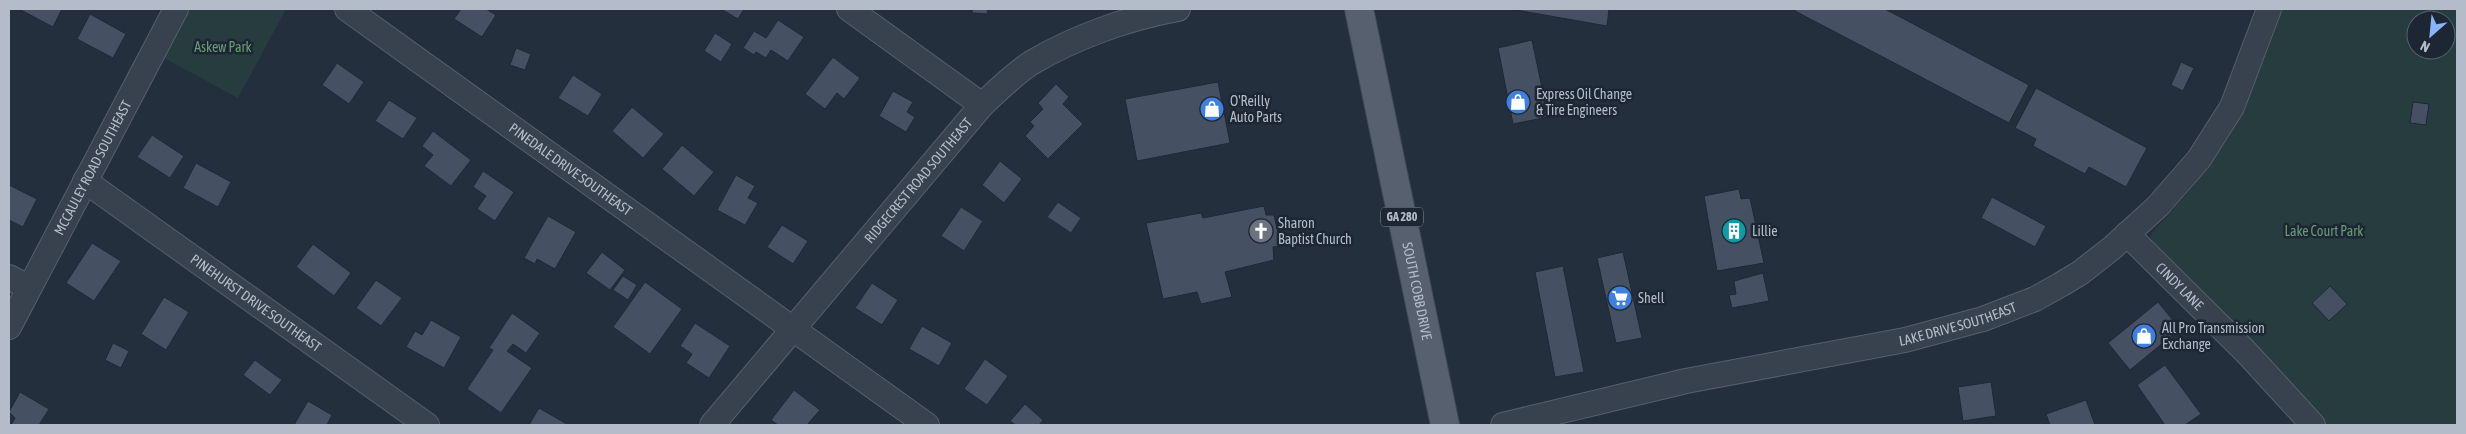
<svg xmlns="http://www.w3.org/2000/svg" width="2466" height="434" font-family="'Asap Condensed',sans-serif">
  <rect width="100%" height="100%" fill="#242f3e"/>
  <!-- green -->
  <g fill="#263c3f" fill-rule="evenodd">
    <polygon points="186,9 286,9 238,98 162,57"/>
    <path d="M2279,9H2457V425H2325L2152,244L2150,239L2152,233C2170,213 2189,193 2203,171C2236,120 2262,67 2279,9ZM2416,20H2446V50H2416Z"/>
  </g>
  <!-- building -->
  <g fill="#455162" stroke="#1f2835">
    <polygon points="19,9 62,9 53,27"/>
    <polygon points="461,9 486,9 496,15 482,37 454,19"/>
    <polygon points="721,9 744,9 738,19"/>
    <polygon points="972,9 988,9 987,14 972,13"/>
    <polygon points="1510,9 1609,9 1607,26"/>
    <polygon points="1796,9 1885,9 2029,85 2009,123 1795,11"/>
    <polygon points="90,14 126,34 113,58 77,39"/>
    <polygon points="778,20 804,37 788,61 771,50 766,58 756,52 754,55 743,48 754,31 766,38"/>
    <polygon points="715,33 732,44 721,62 704,51"/>
    <polygon points="1532,40 1548,117 1513,124 1498,48"/>
    <polygon points="516,48 531,54 525,70 510,65"/>
    <polygon points="833,57 860,78 844,99 837,93 825,109 805,94"/>
    <polygon points="2181,62 2194,68 2183,91 2171,85"/>
    <polygon points="337,63 364,82 349,104 322,85"/>
    <polygon points="573,75 602,94 588,116 558,98"/>
    <polygon points="1218,82 1230,143 1137,161 1125,99"/>
    <polygon points="1056,84 1069,97 1063,104 1083,124 1048,159 1025,136 1034,126 1030,122 1043,109 1038,103"/>
    <polygon points="2036,88 2147,148 2126,187 2089,167 2085,174 2033,146 2036,139 2015,128"/>
    <polygon points="893,91 913,102 907,112 915,117 906,132 879,116"/>
    <polygon points="389,100 417,118 403,139 375,121"/>
    <polygon points="2413,102 2429,104 2426,125 2410,123"/>
    <polygon points="632,107 664,134 643,158 612,131"/>
    <polygon points="433,131 471,160 451,186 424,166 433,155 422,146"/>
    <polygon points="152,135 184,156 170,178 137,157"/>
    <polygon points="682,145 714,172 694,196 662,169"/>
    <polygon points="1000,161 1022,179 1004,203 982,185"/>
    <polygon points="196,163 231,182 218,207 183,188"/>
    <polygon points="483,171 514,192 495,221 477,209 486,196 473,187"/>
    <polygon points="736,175 755,186 748,198 758,203 745,225 717,210"/>
    <polygon points="9,185 37,199 23,227 9,220"/>
    <polygon points="1739,189 1741,199 1750,198 1764,263 1717,271 1704,196"/>
    <polygon points="1992,197 2046,226 2035,247 1981,218"/>
    <polygon points="1058,202 1081,218 1071,233 1047,217"/>
    <polygon points="1264,206 1266,215 1274,215 1281,246 1273,247 1274,260 1225,272 1232,297 1201,304 1197,292 1163,299 1146,223 1201,213 1203,218"/>
    <polygon points="961,207 983,221 964,251 941,236"/>
    <polygon points="548,216 576,232 555,269 537,259 535,264 524,258"/>
    <polygon points="782,225 808,241 793,264 767,247"/>
    <polygon points="92,243 121,261 94,301 66,283"/>
    <polygon points="313,244 351,273 334,296 296,267"/>
    <polygon points="602,252 625,270 610,290 586,273"/>
    <polygon points="1623,252 1642,338 1616,343 1597,258"/>
    <polygon points="1563,266 1584,372 1555,377 1535,272"/>
    <polygon points="1763,273 1769,301 1732,308 1729,295 1736,294 1734,281"/>
    <polygon points="623,276 637,285 628,300 613,290"/>
    <polygon points="376,280 402,298 381,326 356,308"/>
    <polygon points="645,282 682,309 650,354 613,327"/>
    <polygon points="872,283 898,300 882,325 855,308"/>
    <polygon points="2330,286 2347,304 2329,321 2312,303"/>
    <polygon points="164,297 189,312 166,350 141,334"/>
    <polygon points="2158,302 2180,329 2130,370 2108,343"/>
    <polygon points="512,313 540,333 526,353 513,344 507,351 532,368 501,413 467,389 493,350 489,348"/>
    <polygon points="431,320 461,337 444,368 406,347 415,331 422,335"/>
    <polygon points="695,323 730,346 709,378 686,363 692,354 680,346"/>
    <polygon points="922,326 952,343 939,366 909,349"/>
    <polygon points="113,343 129,351 121,368 105,360"/>
    <polygon points="985,359 1008,376 987,405 964,389"/>
    <polygon points="255,360 282,380 270,395 243,375"/>
    <polygon points="2165,365 2201,414 2185,425 2165,425 2137,385"/>
    <polygon points="1991,382 1996,416 1963,421 1958,387"/>
    <polygon points="794,390 820,410 807,425 778,425 771,420"/>
    <polygon points="20,392 49,409 39,425 11,425 15,418 9,412"/>
    <polygon points="2086,400 2095,425 2050,425 2046,414"/>
    <polygon points="308,401 332,415 327,425 294,425"/>
    <polygon points="1025,404 1043,420 1039,425 1016,425 1010,421"/>
    <polygon points="539,408 567,424 566,425 529,425"/>
  </g>
  <g fill="none" stroke-linecap="round" stroke-linejoin="round">
    <defs>
      <g id="minor">
        <path id="s1" d="M347,9L927,425"/>
        <polyline points="849,9 982,105"/>
        <path id="s2" d="M85,181L427,425"/>
        <path id="s3" d="M2127,234L2246,352L2313,425"/>
        <polyline points="9,277 29,288"/>
        <path id="s4" d="M9,327L176,9"/>
        <path id="s5" d="M712,425L982,105C997,91 1013,75 1031,63C1075,37 1128,18 1178,9"/>
        <path id="s6" d="M1503,425L1686,381L1905,340L1983,319L2035,299L2060,285L2080,273L2112,248L2158,206L2199,159L2232,107L2269,9"/>
      </g>
      <g id="major">
        <path id="s7" d="M1359,9L1445,425"/>
      </g>
    </defs>
    <!-- minor casing -->
    <use href="#minor" stroke="#565f6c" stroke-width="26"/>
    <!-- major casing -->
    <use href="#major" stroke="#414a57" stroke-width="30"/>
    <!-- minor -->
    <use href="#minor" stroke="#38414e" stroke-width="24"/>
    <!-- major -->
    <use href="#major" stroke="#56606e" stroke-width="28"/>
  </g>
  <!-- icons -->
  <defs>
    <symbol id="shop-disc" viewBox="-11 -11 22 22"><circle r="9.5" fill="#3f7fe0" stroke="#1d2633"/><path d="M-5-2.5h2.3a2.7 3.5 0 0 1 5.4 0H5L5.5 6h-11ZM-1.5-2.5h3a1.5 2.3 0 0 0-3 0Z" fill="#fff"/></symbol>
    <symbol id="church-disc" viewBox="-11 -11 22 22"><circle r="9.5" fill="#6b7280" stroke="#1d2633"/><path d="M-1.2-6h2.4v3.5h3.3v2.4h-3.3V6h-2.4V-.1h-3.3v-2.4h3.3Z" fill="#fff"/></symbol>
    <symbol id="building-disc" viewBox="-11 -11 22 22"><circle r="9.5" fill="#0f9aa8" stroke="#1d2633"/><path d="M-4-6H4V6H1V3H-1V6H-4ZM-2.5-4.3h1.7v1.8h-1.7ZM.8-4.3h1.7v1.8H.8ZM-2.5-1h1.7V.8h-1.7ZM.8-1h1.7V.8H.8Z" fill="#fff"/></symbol>
    <symbol id="supermarket-disc" viewBox="-11 -11 22 22"><circle r="9.5" fill="#3f7fe0" stroke="#1d2633"/><path d="M-6-5.5h2.5l.6 2H6L4.5 2H-2.5L-4.4-4H-6ZM-1.5 3.2a1.3 1.3 0 1 0 .1 0ZM3 3.2a1.3 1.3 0 1 0 .1 0Z" fill="#fff"/></symbol>
  </defs>
  <g fill-rule="evenodd">
    <use href="#shop-disc" x="1504" y="88" width="28" height="28"/>
    <use href="#shop-disc" x="1198" y="95" width="28" height="28"/>
    <use href="#church-disc" x="1247" y="217" width="28" height="28"/>
    <use href="#building-disc" x="1720" y="217" width="28" height="28"/>
    <use href="#supermarket-disc" x="1606" y="284" width="28" height="28"/>
    <use href="#shop-disc" x="2130" y="322" width="28" height="28"/>
  </g>
  <g text-anchor="middle" stroke-width="5" stroke-linejoin="round" paint-order="stroke">
    <!-- shield labels -->
    <rect fill="#1d2633" stroke="#878f9c" stroke-width="1" x="1381" y="207.5" width="42" height="19" rx="4"/>
    <g font-size="12" font-weight="bold" fill="#b4bcc9">
      <text x="1402" y="221">GA 280</text>
    </g>
    <!-- park labels -->
    <g font-size="14" fill="#6b9a76" stroke="#1d2633">
      <text x="223" y="52">Askew Park</text>
      <text x="2324" y="236">Lake Court Park</text>
    </g>
    <!-- poi labels -->
    <g font-size="14" fill="#b4bcc9" stroke="#1d2633" text-anchor="start">
      <text x="1536" y="99">Express Oil Change<tspan x="1536" dy="16">&amp; Tire Engineers</tspan></text>
      <text x="1230" y="106">O'Reilly<tspan x="1230" dy="16">Auto Parts</tspan></text>
      <text x="1278" y="228">Sharon<tspan x="1278" dy="16">Baptist Church</tspan></text>
      <text x="1752" y="236">Lillie</text>
      <text x="1638" y="303">Shell</text>
      <text x="2162" y="333">All Pro Transmission<tspan x="2162" dy="16">Exchange</tspan></text>
    </g>
    <!-- street labels -->
    <g font-size="14" fill="#b4bcc9" stroke="#1d2633">
      <text dy="5" stroke="none"><textPath href="#s4" startOffset="180">MCCAULEY ROAD SOUTHEAST</textPath></text>
      <text dy="5" stroke="none"><textPath href="#s1" startOffset="275">PINEDALE DRIVE SOUTHEAST</textPath></text>
      <text dy="5" stroke="none"><textPath href="#s5" startOffset="320">RIDGECREST ROAD SOUTHEAST</textPath></text>
      <text dy="5" stroke="none"><textPath href="#s3" startOffset="74">CINDY LANE</textPath></text>
      <text dy="5" stroke="none"><textPath href="#s7" startOffset="288">SOUTH COBB DRIVE</textPath></text>
      <text dy="5" stroke="none"><textPath href="#s2" startOffset="210">PINEHURST DRIVE SOUTHEAST</textPath></text>
      <text dy="5" stroke="none"><textPath href="#s6" startOffset="466">LAKE DRIVE SOUTHEAST</textPath></text>
    </g>
  </g>
  <!-- border -->
  <rect width="2466" height="434" fill="none" stroke="#b4bcc9" stroke-width="20"/>
  <!-- north arrow -->
  <g transform="translate(2431 35) rotate(207)"><circle r="24" fill="#1d2633" stroke="#59626f"/>
  <path d="M0-4L9 19L0 12L-9 19Z" fill="#8ab4f8"/>
  <text y="-8" font-size="14" font-weight="bold" text-anchor="middle" fill="#b4bcc9">N</text>
  </g>
</svg>
